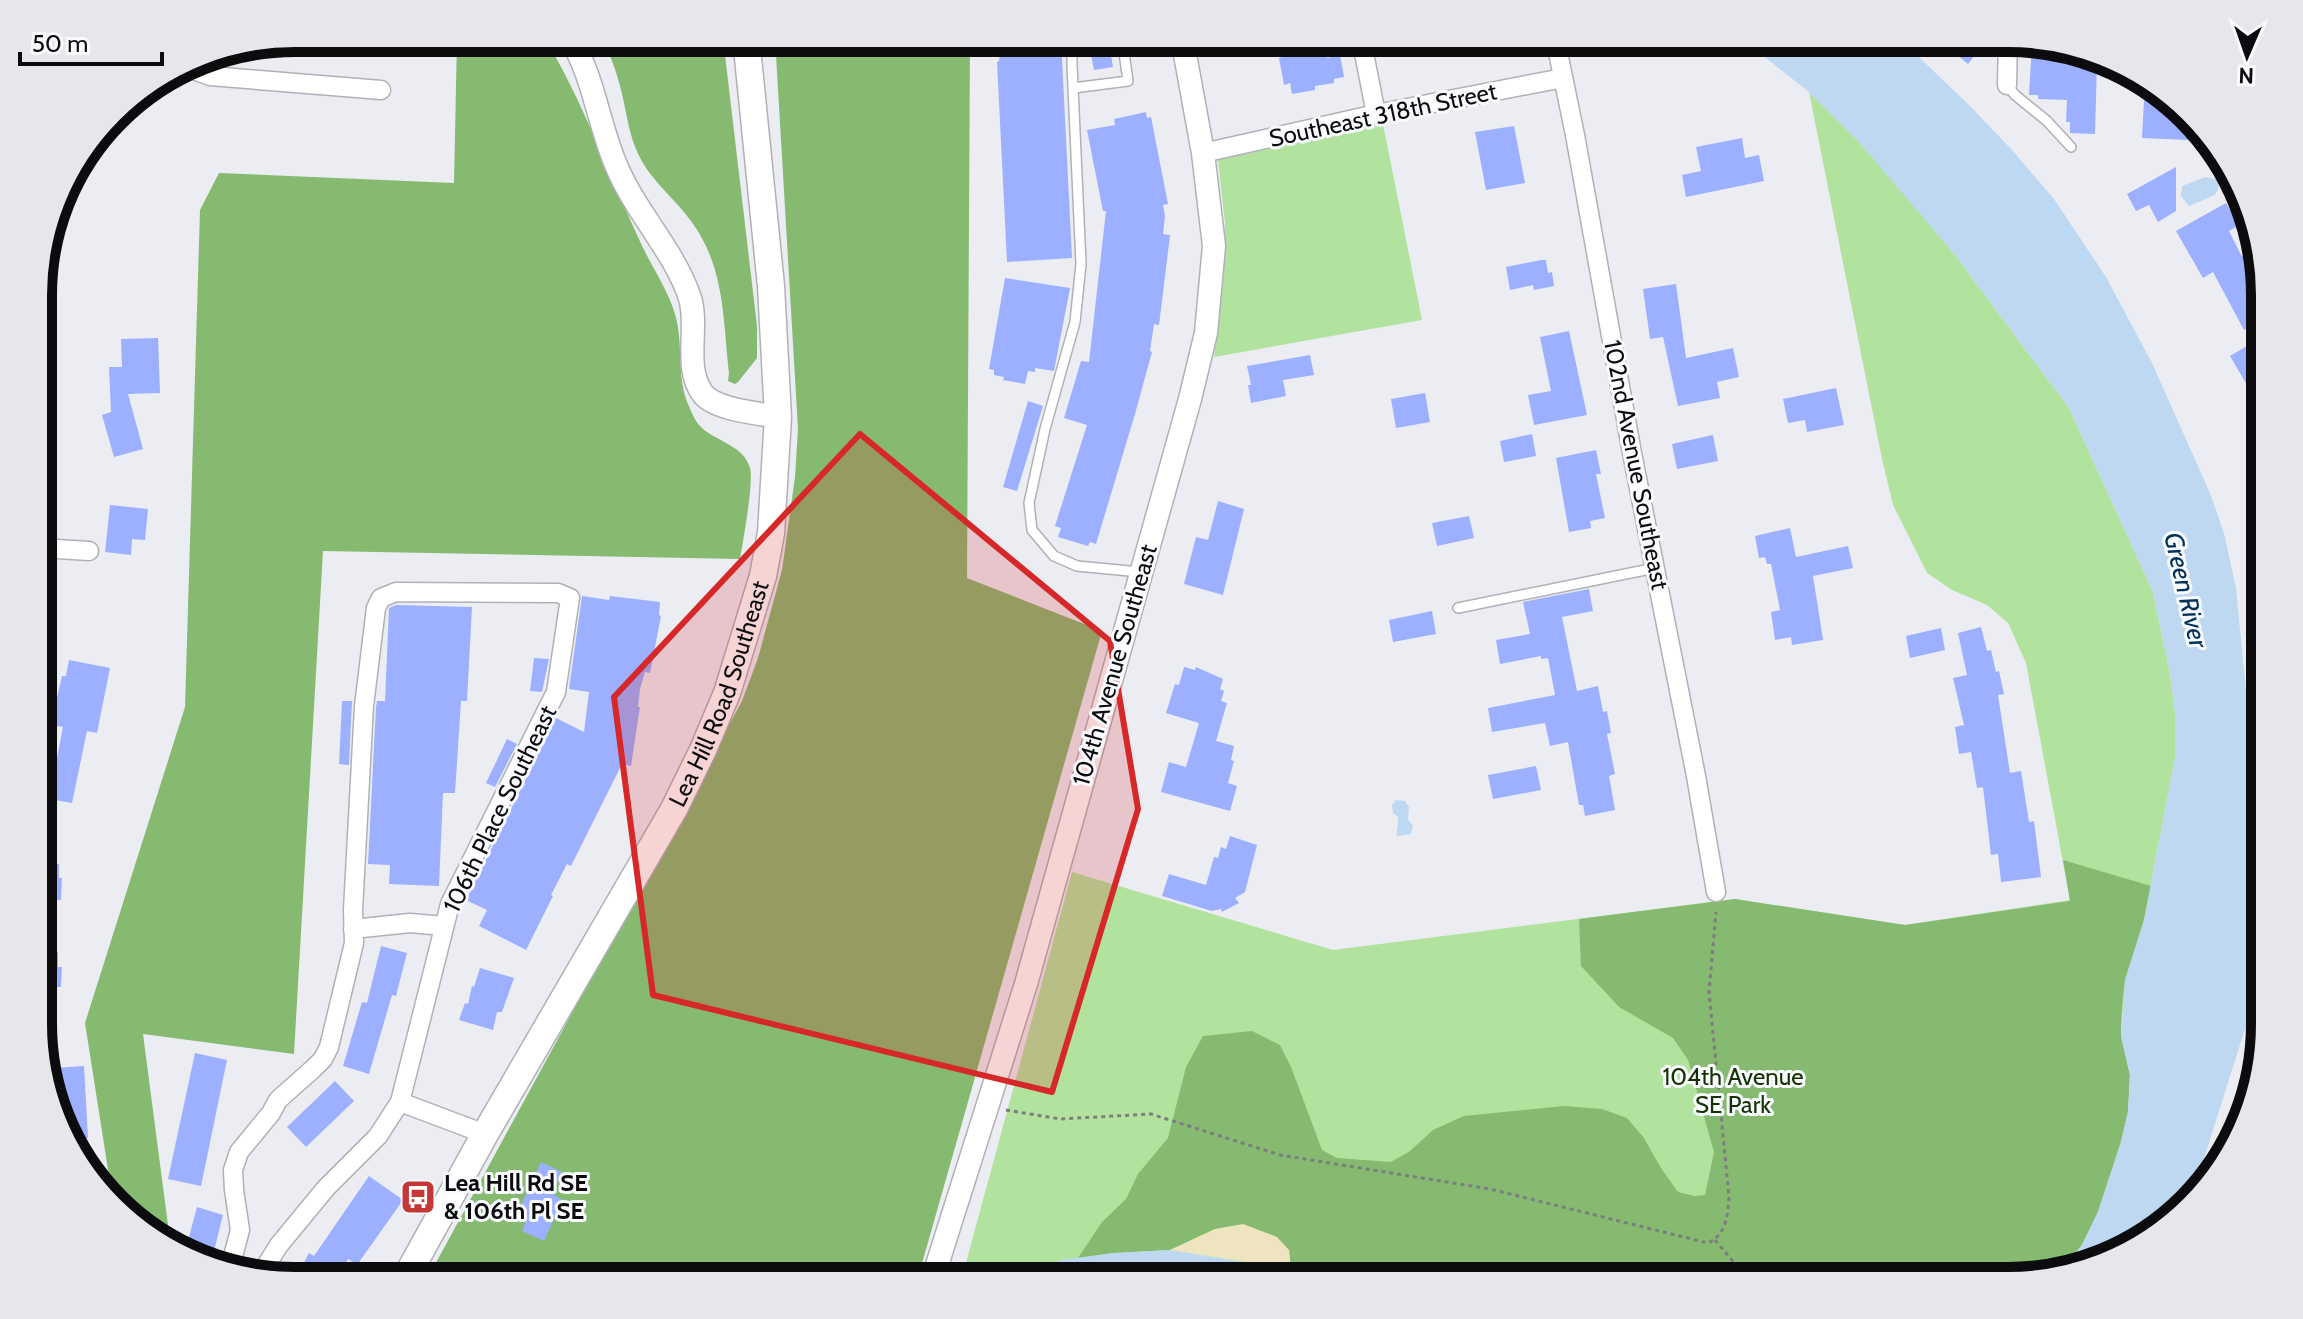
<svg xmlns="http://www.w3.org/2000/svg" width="2303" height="1319" font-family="Cabin,sans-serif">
  <rect width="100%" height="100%" fill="#ebedf3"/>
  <!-- green -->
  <g fill="#b2e39e">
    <polygon points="1809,92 1858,141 1906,196 1955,255 2069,408 2153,592 2170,673 2175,713 2175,759 2144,920 2064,1268 2024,1280 1355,1281 1170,1250 1016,1281 961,1281 1072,872 1333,950 1735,899 1905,925 2070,900 2026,663 2008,623 1987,605 1952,590 1927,573 1893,505 1882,459"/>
    <polygon points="1383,124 1422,320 1214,357 1224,265 1225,223 1218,160"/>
  </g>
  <!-- forest -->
  <g fill="#86ba70">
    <path d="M457,38H545C582,101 608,170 638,237C649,263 667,287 675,314C684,344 676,375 688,404C691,411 695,421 700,426C714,441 744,445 750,468C754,482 743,541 740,559L323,551L294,1054L143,1034L171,1248L167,1247L112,1195L85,1023L185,707L200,210L219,173L454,183Z"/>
    <path d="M602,38H723L757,326V358L738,382L735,384L728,381L729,373C723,319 725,267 691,221C673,196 648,179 636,149C628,130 626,109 621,90C617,72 610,55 602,38Z"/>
    <polygon points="775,38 970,38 967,578 1102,631 917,1281 426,1281 742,701 758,658 782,570 795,477 798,429"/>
    <polygon points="2063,860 2151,886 2144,920 2125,980 2122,1006 2121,1036 2130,1075 2128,1112 2121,1142 2098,1212 2082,1245 2064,1268 2024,1280 1355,1281 1291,1269 1289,1250 1215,1229 1170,1250 1114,1253 1078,1258 1102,1222 1126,1199 1138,1174 1168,1138 1186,1067 1203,1036 1252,1031 1280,1045 1291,1067 1322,1150 1337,1158 1391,1162 1410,1151 1433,1130 1464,1116 1564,1106 1602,1109 1627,1118 1644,1138 1661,1168 1678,1192 1694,1196 1705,1195 1714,1152 1688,1060 1673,1038 1619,1007 1581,966 1579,919 1735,899 1905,925 2070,901"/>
  </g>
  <!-- sand -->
  <polygon fill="#eee4bf" points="1243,1224 1277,1237 1289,1250 1291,1269 1170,1250 1215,1229"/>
  <!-- water -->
  <g fill="#bed8f2">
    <polygon points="1741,38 1899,38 1971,107 2012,150 2054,199 2106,277 2152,363 2210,493 2224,533 2236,588 2254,773 2264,841 2264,955 2261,978 2202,1165 2189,1194 2137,1246 2064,1268 2082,1245 2098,1212 2121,1142 2128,1112 2130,1075 2121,1036 2125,980 2144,920 2175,759 2175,713 2170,673 2153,592 2069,408 1955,255 1858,141 1809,92"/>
    <polygon points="2205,177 2216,179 2219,186 2215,195 2189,206 2181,196 2182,186"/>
    <path d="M1396,800L1405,801L1409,807L1408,819L1413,826L1411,834L1397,836C1396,829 1399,823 1398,817L1393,813L1392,805Z"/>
    <polygon points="1170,1250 1355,1281 1016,1281 1061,1260 1114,1253"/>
  </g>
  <!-- building -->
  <g fill="#9cb0ff">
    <polygon points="1002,38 1061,38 1072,258 1007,262 997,62 999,61"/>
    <polygon points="1088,38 1108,38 1113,67 1094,70"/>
    <polygon points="1936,38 1988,38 1968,64"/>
    <polygon points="2032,44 2097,62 2095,134 2070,133 2070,122 2066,122 2067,100 2038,99 2038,95 2029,95"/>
    <polygon points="1308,48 1309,51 1325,48 1327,58 1340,55 1344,77 1334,79 1334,83 1315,86 1315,90 1292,94 1290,83 1284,85 1279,58 1285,56 1285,53"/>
    <polygon points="2145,81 2189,122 2188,140 2142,138"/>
    <polygon points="1146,112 1147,118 1151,117 1168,204 1163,205 1165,216 1163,234 1170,235 1162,301 1159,325 1154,324 1150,351 1152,352 1135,414 1096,544 1090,542 1088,546 1058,537 1061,528 1055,526 1087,425 1064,418 1081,361 1089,362 1106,211 1103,211 1087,130 1115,125 1114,119"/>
    <polygon points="1514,126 1525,183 1486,190 1475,132"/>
    <polygon points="1742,138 1745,158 1759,155 1764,181 1686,197 1682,175 1701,171 1696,147"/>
    <polygon points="2176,167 2176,211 2158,222 2149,205 2136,211 2127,194"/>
    <polygon points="2226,203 2239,225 2229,231 2241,255 2261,267 2264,278 2264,319 2244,330 2213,272 2203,278 2176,231"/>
    <polygon points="1541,260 1546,260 1548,273 1552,272 1554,286 1534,290 1533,285 1510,290 1506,267"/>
    <polygon points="1005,278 1070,288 1054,371 1035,368 1035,372 1028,371 1025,384 1003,380 1004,377 994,375 994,370 989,369"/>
    <polygon points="1676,284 1686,358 1733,348 1739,377 1717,382 1720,398 1678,406 1663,337 1650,339 1643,289"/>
    <polygon points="1569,331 1587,415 1534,425 1528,395 1551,391 1540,337"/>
    <polygon points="2264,336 2264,391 2254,397 2230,356"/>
    <polygon points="158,338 160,393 128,394 143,449 114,457 102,415 111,412 109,367 122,367 121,339"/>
    <polygon points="1310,355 1314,375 1283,380 1286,396 1251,403 1248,385 1251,385 1247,366"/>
    <polygon points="1836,388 1844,425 1807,432 1805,420 1788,423 1783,399"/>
    <polygon points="1425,393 1430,422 1396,428 1391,399"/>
    <polygon points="1028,401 1043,406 1017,491 1003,487"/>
    <polygon points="1532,434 1536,456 1504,462 1500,441"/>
    <polygon points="1713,435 1718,461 1677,469 1672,444"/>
    <polygon points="1596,450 1601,474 1596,474 1605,518 1590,521 1591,528 1569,532 1556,458"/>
    <polygon points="1218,501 1244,509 1223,595 1184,584 1196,537 1208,540"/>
    <polygon points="110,505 148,509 145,540 132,539 131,555 105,552"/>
    <polygon points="1469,516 1474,538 1437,546 1432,523"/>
    <polygon points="1790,528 1796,557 1848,546 1853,568 1813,576 1823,640 1792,645 1791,637 1775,640 1771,612 1780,610 1771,564 1767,564 1765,557 1759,558 1755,536"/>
    <polygon points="1589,589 1593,611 1562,617 1577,691 1598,686 1603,712 1607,711 1611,733 1607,734 1615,774 1609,776 1615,810 1585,816 1583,805 1579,805 1568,742 1550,746 1545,723 1492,732 1488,708 1555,695 1548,658 1541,659 1541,656 1500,664 1496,640 1530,634 1523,602"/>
    <polygon points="582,596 609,600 610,596 660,602 659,615 661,616 650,673 645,672 640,689 638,707 640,707 631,766 622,764 571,866 567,864 551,895 553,896 526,950 479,926 487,910 466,900 556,718 584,732 589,692 569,689"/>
    <polygon points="396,605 472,607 467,701 461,701 455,793 443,793 439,886 389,884 390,865 368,864 376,707 377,701 385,701 389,608"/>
    <polygon points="1432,611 1436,634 1393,642 1389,620"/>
    <polygon points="1981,627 1987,651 1991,650 1996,672 1999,671 2004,694 1998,695 2010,773 2021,771 2029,822 2034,821 2041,877 2001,882 1998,854 1991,855 1983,787 1977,788 1971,752 1959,754 1955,727 1964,725 1953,678 1967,675 1958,633"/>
    <polygon points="1941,628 1945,650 1910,658 1906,636"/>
    <polygon points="534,658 549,659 542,692 530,691"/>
    <polygon points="69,660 110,668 97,733 87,731 72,803 49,799 63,727 56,726 57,721 40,717 40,694 57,698 62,676 66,676"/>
    <polygon points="1184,667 1195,670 1196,667 1223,679 1220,689 1224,691 1221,701 1227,703 1216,741 1234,746 1231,760 1234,761 1228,783 1237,786 1230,811 1161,792 1169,762 1186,767 1199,723 1166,713 1175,684 1179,685"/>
    <polygon points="342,701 352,701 349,765 339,764"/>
    <polygon points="507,739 517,744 495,787 486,783"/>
    <polygon points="1536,766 1541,790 1493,799 1488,775"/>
    <polygon points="1230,836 1257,845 1245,892 1235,898 1239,903 1222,912 1221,909 1212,911 1162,896 1169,874 1206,885 1214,857 1218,858 1221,847 1226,849"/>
    <polygon points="40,863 59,864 59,878 62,878 61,900 40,899"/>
    <polygon points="381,946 407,953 396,996 392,995 369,1074 343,1066 362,1002 367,1003"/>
    <polygon points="40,951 58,952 58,967 62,967 61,987 40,987"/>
    <polygon points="480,968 514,978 502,1012 497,1012 493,1030 459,1020 465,1003 468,1004 472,986 474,987"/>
    <polygon points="195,1053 227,1060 201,1186 168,1179"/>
    <polygon points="84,1066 88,1138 71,1139 55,1097 54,1068"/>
    <polygon points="335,1081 354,1101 306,1147 287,1127"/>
    <polygon points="541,1162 562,1172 552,1194 563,1200 544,1241 522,1231 527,1218 517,1214"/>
    <polygon points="369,1176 403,1200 357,1265 348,1259 336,1281 294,1281 309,1253 314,1256"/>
    <polygon points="197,1207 223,1215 212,1259 185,1252"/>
  </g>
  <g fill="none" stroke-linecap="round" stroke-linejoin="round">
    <defs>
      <g id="service">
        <polyline points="1072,38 1072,65 1081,264 1075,322 1045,429 1029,503 1032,530 1054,556 1077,566 1140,572"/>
        <polyline points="2007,85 2015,95 2047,121 2071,147"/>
        <polyline points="1073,88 1128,81 1122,38"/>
        <polyline points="1458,608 1655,568"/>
      </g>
      <g id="minor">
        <polyline points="1361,38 1376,114"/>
        <polyline points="1555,38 1575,135 1632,453 1696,776 1716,892"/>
        <polyline points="183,66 210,76 381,90"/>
        <polyline points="2007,85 2008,38"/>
        <polyline points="1203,153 1376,114 1563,78"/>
        <polyline points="40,548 89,551"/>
        <polyline points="353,929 410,923 444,926"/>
        <polyline points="400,1102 485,1134"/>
        <polyline points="231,1264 240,1230 234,1190 233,1170 239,1152 271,1113 278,1100 314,1068 323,1059 329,1047 354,943 353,910 364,706 376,608 381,598 396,592 558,593 570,598 556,692 450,904 400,1102 378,1136 326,1188 279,1245 262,1272"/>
      </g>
      <g id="tertiary">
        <path d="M570,38C594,77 598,123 616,165C635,212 674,250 690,298C699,328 683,368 703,394C716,410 758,413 778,417"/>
        <polyline points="932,1281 1026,984 1190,399 1206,333 1214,246 1203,153 1182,38"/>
      </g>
      <g id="secondary">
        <path id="s1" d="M404,1281L485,1134L674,809L703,750L727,693L763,576L771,533L778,417L771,286L746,38"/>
      </g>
    </defs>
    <!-- service casing -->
    <use href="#service" stroke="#b0b1b7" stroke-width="12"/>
    <!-- minor casing -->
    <use href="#minor" stroke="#b0b1b7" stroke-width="21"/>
    <!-- tertiary casing -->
    <use href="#tertiary" stroke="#b0b1b7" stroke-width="25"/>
    <!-- secondary casing -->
    <use href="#secondary" stroke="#b0b1b7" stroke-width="29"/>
    <!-- path -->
    <g stroke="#7c7d81" stroke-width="3" stroke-dasharray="4 4" stroke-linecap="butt">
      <path d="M1006,1110L1060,1119L1151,1114L1280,1155L1490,1189L1708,1243C1726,1235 1728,1215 1729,1197L1709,992L1716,912"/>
      <polyline points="1715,1240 1737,1266 1762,1281"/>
    </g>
    <!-- service -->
    <use href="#service" stroke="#fff" stroke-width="9"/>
    <!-- minor -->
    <use href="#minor" stroke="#fff" stroke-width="18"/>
    <!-- tertiary -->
    <use href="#tertiary" stroke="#fff" stroke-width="22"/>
    <!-- secondary -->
    <use href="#secondary" stroke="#fff" stroke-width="26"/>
  </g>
  <!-- marked area -->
  <path fill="#d62828" fill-opacity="0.2" stroke="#d62828" stroke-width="6" stroke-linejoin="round" d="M860,434L1110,641L1138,809L1052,1092L653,995L614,697Z"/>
  <!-- icons -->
  <defs>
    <symbol id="bus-square" viewBox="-11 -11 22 22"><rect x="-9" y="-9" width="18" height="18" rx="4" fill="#c53735" stroke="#f9fafe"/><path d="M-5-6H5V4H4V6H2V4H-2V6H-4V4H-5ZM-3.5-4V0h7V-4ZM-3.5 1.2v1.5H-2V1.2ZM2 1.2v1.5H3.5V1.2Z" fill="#fff"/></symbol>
  </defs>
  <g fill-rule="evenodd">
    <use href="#bus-square" x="398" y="1177" width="40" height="40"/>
  </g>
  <g text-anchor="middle" stroke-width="6" stroke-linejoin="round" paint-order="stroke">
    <!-- street labels -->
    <g font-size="24" fill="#0c0c0e" stroke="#f9fafe">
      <text transform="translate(1383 115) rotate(-12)" y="8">Southeast 318th Street</text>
      <text transform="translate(1636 465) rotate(79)" y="8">102nd Avenue Southeast</text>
      <text transform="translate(1115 665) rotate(-74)" y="8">104th Avenue Southeast</text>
      <text dy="8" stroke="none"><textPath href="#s1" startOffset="668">Lea Hill Road Southeast</textPath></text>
      <text transform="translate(500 809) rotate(-64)" y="8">106th Place Southeast</text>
    </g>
    <!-- park labels -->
    <g font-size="24" fill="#123300" stroke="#f9fafe">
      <text x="1733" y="1085">104th Avenue<tspan x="1733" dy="28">SE Park</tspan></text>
    </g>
    <!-- poi labels -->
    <g font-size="24" font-weight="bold" fill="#0c0c0e" stroke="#f9fafe" text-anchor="start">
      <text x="444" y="1191">Lea Hill Rd SE<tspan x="444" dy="28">&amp; 106th Pl SE</tspan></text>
    </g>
    <!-- water labels -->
    <g font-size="26" font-style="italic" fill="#003159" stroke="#f9fafe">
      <text transform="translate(2186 590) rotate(77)" y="9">Green River</text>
    </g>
  </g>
  <!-- crop -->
  <path d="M0 0H2303V1319H0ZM295 52H2008A243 243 0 0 1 2251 295V1024A243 243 0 0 1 2008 1267H295A243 243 0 0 1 52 1024V295A243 243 0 0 1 295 52Z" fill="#e6e7eb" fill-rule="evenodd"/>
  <path fill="none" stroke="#0c0c0e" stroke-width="10" d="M295 52H2008A243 243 0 0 1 2251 295V1024A243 243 0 0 1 2008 1267H295A243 243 0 0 1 52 1024V295A243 243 0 0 1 295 52Z"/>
  <!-- north arrow -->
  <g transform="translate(2247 56) rotate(182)" stroke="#f9fafe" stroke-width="6" paint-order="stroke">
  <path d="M0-6L14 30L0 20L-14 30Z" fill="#0c0c0e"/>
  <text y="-12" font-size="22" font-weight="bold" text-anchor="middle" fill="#0c0c0e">N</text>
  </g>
  <!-- scale -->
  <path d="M20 52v12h142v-12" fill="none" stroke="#0c0c0e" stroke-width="4"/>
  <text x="32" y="52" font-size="24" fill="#0c0c0e" stroke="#f9fafe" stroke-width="6" paint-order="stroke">50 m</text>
</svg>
